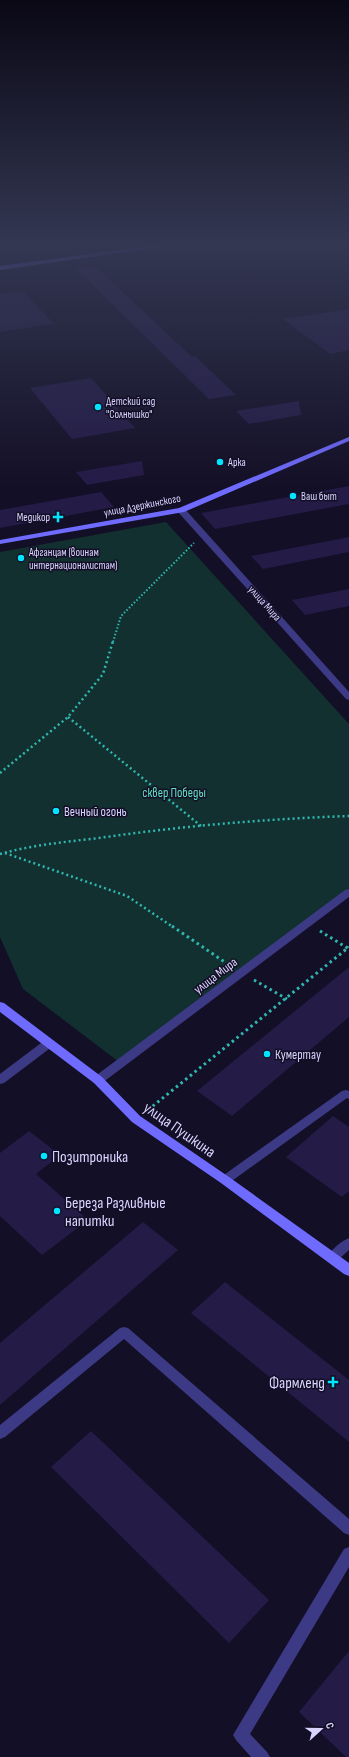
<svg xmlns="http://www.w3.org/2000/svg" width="349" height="1757" font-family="'Sofia Sans Condensed',sans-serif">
  <rect width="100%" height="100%" fill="#130f26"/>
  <!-- green -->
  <polygon fill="#12302f" points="166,522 349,724 349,889 119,1062 23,989 0,937 0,552"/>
  <!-- building -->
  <g fill="#241b47">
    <polygon points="96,267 192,357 195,356 236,395 209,399 76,269"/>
    <polygon points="23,291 54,324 0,332 0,294"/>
    <polygon points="349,309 349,350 330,354 283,319"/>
    <polygon points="91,378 117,407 116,407 135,428 72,439 30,388"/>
    <polygon points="299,401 301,415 249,424 236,411"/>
    <polygon points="142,461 144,475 87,485 76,472"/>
    <polygon points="349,486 349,504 215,529 201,513"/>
    <polygon points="101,492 114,507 0,528 0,510"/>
    <polygon points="349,537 349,552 263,569 251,556"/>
    <polygon points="349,589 349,606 305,615 292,600"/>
    <polygon points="349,967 349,1017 232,1116 197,1091"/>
    <polygon points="333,1116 349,1127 349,1191 342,1197 286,1157"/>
    <polygon points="29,1131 60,1155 36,1174 88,1220 42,1255 0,1216 0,1153"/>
    <polygon points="143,1222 178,1250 0,1405 0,1343"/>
    <polygon points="225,1282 349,1380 349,1442 191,1313"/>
    <polygon points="91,1431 269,1600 229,1643 51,1467"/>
    <polygon points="349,1651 349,1757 346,1757 299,1712"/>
  </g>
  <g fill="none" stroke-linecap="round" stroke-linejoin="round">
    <!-- path-far2 -->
    <polyline stroke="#2fb8b0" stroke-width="2" stroke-dasharray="1.5 2" stroke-linecap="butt" points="113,642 121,616 194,543"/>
    <!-- path-far1 -->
    <g stroke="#2fb8b0" stroke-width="2.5" stroke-dasharray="2 3" stroke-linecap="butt">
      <polyline points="68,717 201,826"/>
      <polyline points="0,773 68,717 103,674 113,641"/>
      <polyline points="5,853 127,896 173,927"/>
      <path d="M0,854C32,845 65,842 99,838C182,826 265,819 349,816"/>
    </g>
    <!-- path -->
    <g stroke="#2fb8b0" stroke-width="3" stroke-dasharray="2.5 3.5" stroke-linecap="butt">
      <polyline points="172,926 229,965"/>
      <polyline points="320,931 349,949"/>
      <polyline points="254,980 287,999"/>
      <polyline points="148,1110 349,947"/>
    </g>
    <!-- lane -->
    <g fill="#3d3a85" fill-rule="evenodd">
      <polygon points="49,1039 53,1040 54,1043 53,1046 4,1083 0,1084 0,1074 45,1040"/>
      <polygon points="346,1090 349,1091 349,1099 347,1098 229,1183 225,1184 221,1183 219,1180 221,1177 342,1091"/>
      <path d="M349,1238V1250C343,1255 337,1263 329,1260L327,1257C331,1250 341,1241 349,1238Z"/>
      <polygon points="124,1327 128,1328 349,1519 349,1535 344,1533 124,1339 5,1437 0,1439 0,1425 120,1328"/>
      <polygon points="349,1547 349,1567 250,1734 267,1752 270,1757 251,1757 236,1740 233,1735 236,1730 344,1549"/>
    </g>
    <!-- street -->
    <g fill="#3d3a85" fill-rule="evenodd">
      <polygon points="178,508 184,508 349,692 349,700 346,699 178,512"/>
      <polygon points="349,889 349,897 102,1083 98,1084 94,1083 92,1080 94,1077 345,890"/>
    </g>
    <!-- secondary -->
    <g fill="#6f6bff" fill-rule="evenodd">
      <polygon points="178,242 195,242 0,270 0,266"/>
      <polygon points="349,437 349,441 184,512 0,544 0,540 179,508"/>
      <polygon points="0,1002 4,1003 102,1077 140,1116 229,1177 349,1263 349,1276 344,1274 221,1183 132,1122 94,1083 0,1012"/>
    </g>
  </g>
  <!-- sky -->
  <linearGradient id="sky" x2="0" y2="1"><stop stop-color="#0a0815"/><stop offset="0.5" stop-color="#333752"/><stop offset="1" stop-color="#333752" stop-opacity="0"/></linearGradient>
  <rect width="349" height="488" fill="url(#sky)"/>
  <!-- markers -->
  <g fill="#00e5ff" stroke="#130f26" stroke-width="1.5">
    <circle cx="98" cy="407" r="4"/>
    <circle cx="220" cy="462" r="4"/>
    <circle cx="293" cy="496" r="4"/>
    <path d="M56 511h4v4h4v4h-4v4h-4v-4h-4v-4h4z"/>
    <circle cx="21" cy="558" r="4"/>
    <circle cx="56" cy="811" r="4"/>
    <circle cx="267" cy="1054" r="4"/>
    <circle cx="44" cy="1156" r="4"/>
    <circle cx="57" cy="1211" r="4"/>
    <path d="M331 1376h4v4h4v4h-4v4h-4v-4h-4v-4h4z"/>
  </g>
  <g text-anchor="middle" stroke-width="3" stroke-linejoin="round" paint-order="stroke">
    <!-- far-poi labels -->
    <g font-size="11" fill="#d9d4ff" stroke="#130f26" text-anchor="start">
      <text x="106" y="405">Детский сад<tspan x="106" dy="13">"Солнышко"</tspan></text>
      <text x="228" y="466">Арка</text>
      <text x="301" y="500">Ваш быт</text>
      <text x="50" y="521" text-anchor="end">Медикор</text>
      <text x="29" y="556">Афганцам (воинам<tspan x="29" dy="13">интернационалистам)</tspan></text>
    </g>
    <!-- far-street labels -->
    <g font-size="11" fill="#d9d4ff" stroke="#130f26">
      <text transform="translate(142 505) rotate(-11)" y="4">улица Дзержинского</text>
      <text transform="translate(265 603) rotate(48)" y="4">улица Мира</text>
    </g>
    <!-- park labels -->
    <g font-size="13" fill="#5fe0c0" stroke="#130f26">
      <text x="174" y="797">сквер Победы</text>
    </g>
    <!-- poi labels -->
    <g font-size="13" fill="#d9d4ff" stroke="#130f26" text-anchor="start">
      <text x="64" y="816">Вечный огонь</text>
      <text x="275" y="1059">Кумертау</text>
    </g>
    <!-- street labels -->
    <g font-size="13" fill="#d9d4ff" stroke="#130f26">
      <text transform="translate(215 975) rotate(-37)" y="5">улица Мира</text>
    </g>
    <!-- near-street labels -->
    <g font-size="16" fill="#d9d4ff" stroke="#130f26">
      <text transform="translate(180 1129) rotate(35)" y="6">улица Пушкина</text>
    </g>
    <!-- near-poi labels -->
    <g font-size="16" fill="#d9d4ff" stroke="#130f26" text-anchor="start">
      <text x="52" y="1162">Позитроника</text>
      <text x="65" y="1208">Береза Разливные<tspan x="65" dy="18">напитки</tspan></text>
      <text x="325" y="1388" text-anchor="end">Фармленд</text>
    </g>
  </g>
  <!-- north arrow -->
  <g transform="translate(321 1729) rotate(69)" stroke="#130f26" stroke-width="3" paint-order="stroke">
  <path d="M0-3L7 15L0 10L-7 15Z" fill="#d9d4ff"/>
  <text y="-6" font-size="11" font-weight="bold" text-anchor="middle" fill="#d9d4ff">С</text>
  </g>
</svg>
